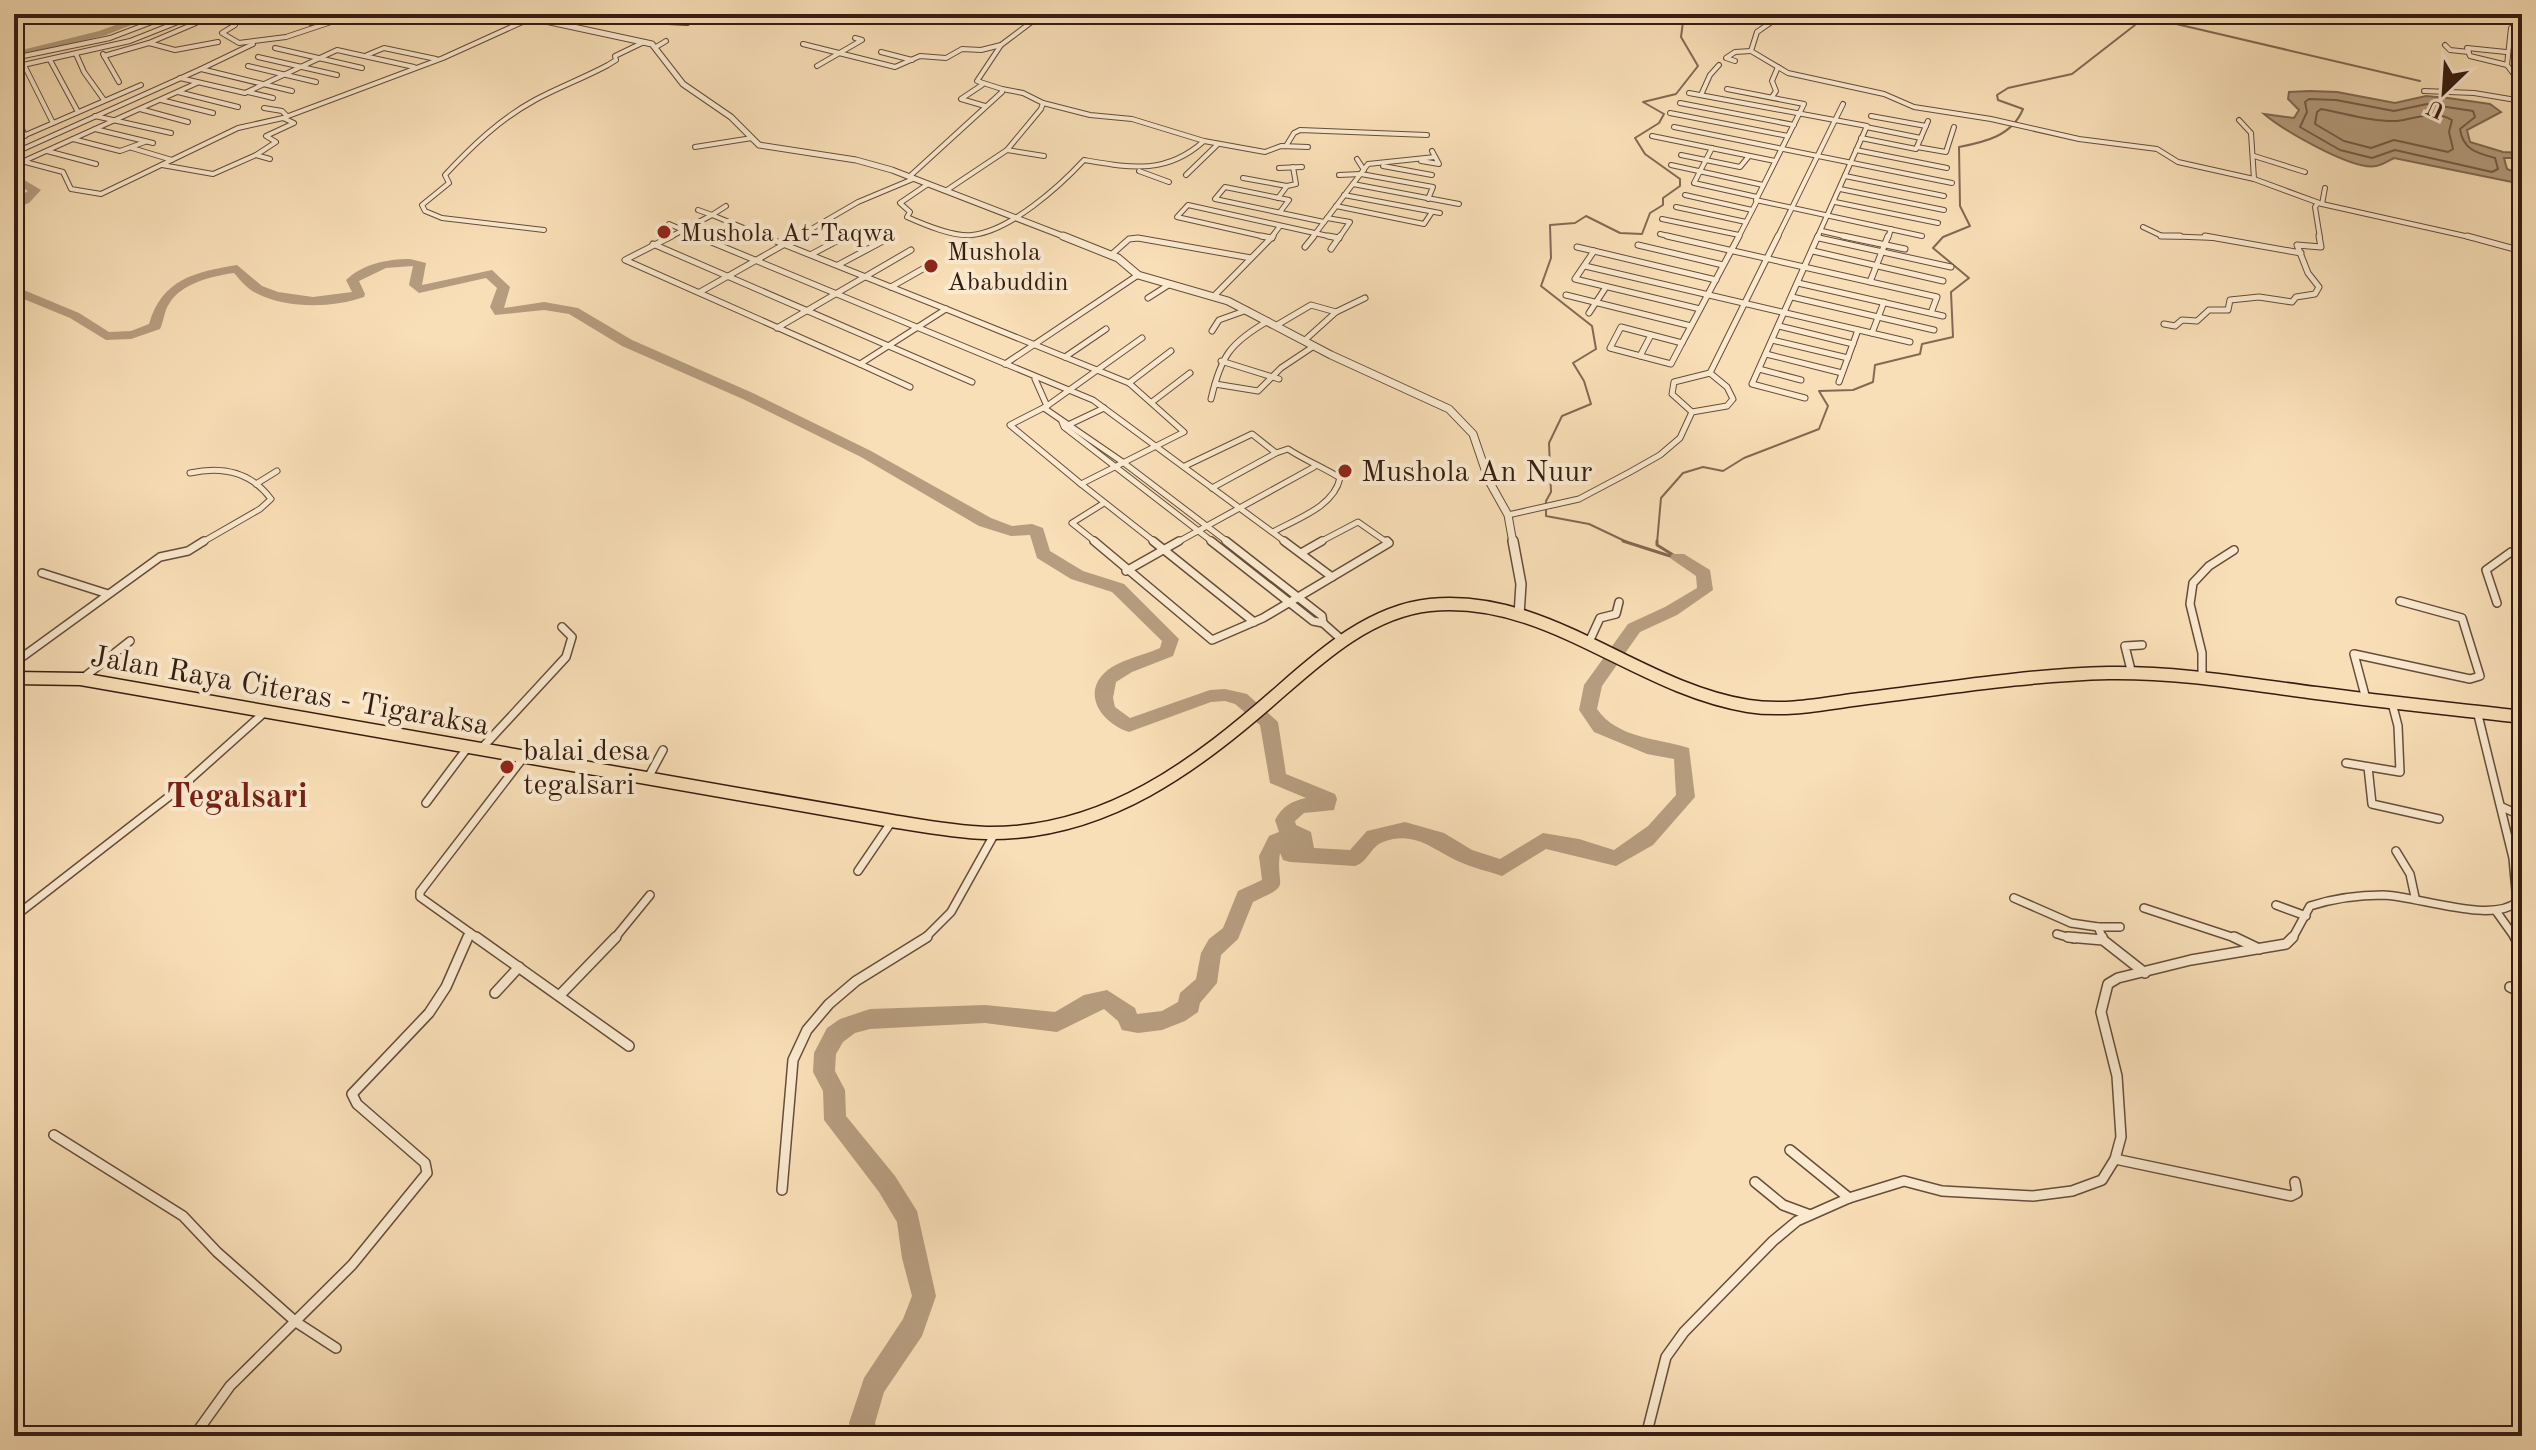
<svg xmlns="http://www.w3.org/2000/svg" width="2536" height="1450" font-family="'Old Standard TT',serif">
  <rect width="100%" height="100%" fill="#f9dfb7"/>
  <filter id="stains"><feTurbulence type="fractalNoise" baseFrequency=".0025" numOctaves="4"/><feColorMatrix values="0 0 0 0 .2 0 0 0 0 .09 0 0 0 0 .02 0 0 0 .5 -.17"/></filter>
  <radialGradient id="worn" r=".72"><stop offset=".6" stop-color="#630" stop-opacity="0"/><stop offset="1" stop-color="#630" stop-opacity=".3"/></radialGradient>
  <!-- water -->
  <path fill="#b69d7f" stroke="#826953" stroke-width="2" d="M2310,91L2337,92L2395,103L2426,96L2448,98L2490,104L2501,112L2467,130L2470,142L2503,152L2522,153V158H2504L2507,169L2522,175V184L2394,158C2388,161 2382,165 2376,166C2353,171 2283,130 2264,114L2294,118L2299,110L2288,99L2289,92Z"/>
  <g fill="none" stroke-linecap="round" stroke-linejoin="round">
    <!-- shore -->
    <g stroke="#765c48" stroke-width="2">
      <path d="M2309,99L2336,100L2394,111L2427,104L2473,111L2475,117L2460,129C2463,150 2477,153 2495,158L2498,169L2492,172L2395,150L2372,158L2340,150L2300,127L2307,112L2305,102Z"/>
      <path d="M2321,109C2344,113 2373,122 2397,121C2416,119 2434,109 2452,120L2449,132L2453,149L2448,152L2394,140L2371,148L2344,141L2315,124L2317,112Z"/>
    </g>
    <!-- stream-far1 -->
    <g stroke="#826953" stroke-width="2">
      <polyline points="1629,543 1589,524 1546,516 1546,501 1551,492 1549,443 1562,416 1591,404 1584,381 1573,363 1596,349 1592,326 1541,286 1551,258 1550,225 1575,223 1586,216 1620,233 1642,234 1650,213 1663,205 1663,198 1680,186 1680,179 1645,154 1635,138 1659,123 1664,114 1643,102 1676,94 1698,66 1681,37 1684,14"/>
      <path d="M1657,543L1661,498L1683,473L1703,467L1723,471L1744,458L1819,429L1828,406L1819,391L1853,390L1873,382L1875,365L1920,354L1922,344L1953,337L1951,292L1969,278L1933,248L1943,237L1970,226L1960,206L1959,147C1985,142 2012,136 2023,109L1998,100L1997,95L2008,88L2072,74L2135,25L2137,19L2172,23L2420,81"/>
    </g>
    <!-- stream -->
    <g stroke="#826953" stroke-width="3">
      <polyline points="1623,541 1670,556"/>
      <polyline points="1657,541 1657,545 1678,558"/>
    </g>
    <!-- river -->
    <g fill="#b69d7f" fill-rule="evenodd">
      <polygon points="146,14 159,14 106,35 14,58 14,52 99,31"/>
      <polygon points="14,174 41,190 29,203 14,208 14,200 28,191 14,182"/>
      <path d="M410,259L426,263L422,285L492,270L510,287L504,308L544,302L578,308L632,340L755,394L871,451L991,518L1012,526L1032,524L1043,528L1050,551L1083,571L1124,584L1179,639L1173,656L1132,672L1116,682L1113,698L1115,707L1130,718L1210,690L1225,689L1247,694L1278,722L1286,774L1335,794L1337,799L1334,810L1304,813L1295,821L1296,825L1311,832L1314,848L1350,850L1367,831L1405,822L1444,833L1472,850L1500,859L1543,833L1579,839L1614,850L1648,826L1676,795L1674,759L1647,754L1594,732L1579,710L1584,685L1628,624L1665,607L1697,588L1696,576L1670,558L1672,554H1684L1710,570L1713,590L1677,615L1640,632L1602,686L1597,709C1618,739 1658,738 1689,748L1695,797L1653,845L1616,866L1546,849L1502,876C1488,871 1473,868 1460,862C1432,850 1416,830 1383,842C1371,846 1368,862 1355,866L1290,862L1283,860L1280,853C1275,889 1294,883 1253,902L1238,939L1221,955L1217,983L1200,1003L1198,1012L1185,1021L1162,1030L1138,1033L1122,1030L1118,1021L1104,1009L1057,1032L985,1023L870,1029L855,1033L843,1042L836,1054L835,1071L845,1090L846,1116L895,1176L917,1211L936,1296L922,1336L884,1392L875,1423L878,1436H852L849,1423L864,1378L903,1319L912,1296L902,1258L897,1222L879,1192L824,1120L823,1091L813,1072L814,1053L827,1028L840,1019L870,1009L985,1005L1055,1012L1084,995L1107,990L1135,1008L1137,1014L1162,1011L1178,1002L1180,993L1196,979L1201,953L1209,939L1223,928L1238,891L1262,880L1259,856L1269,836L1279,832L1275,820C1282,807 1291,801 1306,798L1270,783L1260,725L1235,704L1225,701L1211,702L1129,732C1098,722 1079,688 1112,667C1127,658 1144,655 1160,648L1162,641L1112,592L1071,579L1037,558L1030,535L1011,536L979,526L861,457L745,400L622,346L569,314L544,310L495,315L490,307L497,288L486,278L419,293L409,285L413,266L386,268L359,281L365,294L364,297C333,308 288,309 258,294C248,290 241,281 234,273C213,276 181,283 169,304C164,311 164,321 160,329L131,339L106,340L70,318L14,295V286L79,313L109,332L131,331L149,324C162,279 195,272 237,265L262,286L278,292L313,297L352,292L346,280C363,264 387,259 410,259Z"/>
    </g>
    <defs>
      <g id="minor-far3">
        <polyline points="213,14 235,25 222,33 239,43 286,37 340,19 379,19 393,14"/>
        <polyline points="245,14 257,20"/>
        <polyline points="285,14 298,18 307,14"/>
        <polyline points="597,14 593,17 630,20"/>
        <polyline points="636,14 630,20 687,23"/>
        <polyline points="674,14 697,15"/>
        <polyline points="1783,14 1757,32 1751,51 1788,73 1884,94 1914,107 1991,119 2079,139 2157,149 2178,162 2254,179 2322,204 2474,238"/>
        <polyline points="2504,14 2517,25"/>
        <polyline points="540,21 550,14"/>
        <polyline points="311,23 332,14"/>
        <polyline points="2522,24 2511,28 2507,65 2521,84 2522,99"/>
        <polyline points="149,43 175,50 218,42"/>
        <polyline points="803,44 895,67 920,56 946,58 962,49 981,50 1001,45"/>
        <polyline points="2445,45 2450,50 2469,52"/>
        <polyline points="656,47 666,41"/>
        <polyline points="275,48 362,68"/>
        <polyline points="881,52 912,60"/>
        <polyline points="2506,52 2467,48 2470,56 2507,65"/>
        <polyline points="76,54 84,72 104,100"/>
        <polyline points="103,54 119,82"/>
        <polyline points="367,55 384,48 436,59"/>
        <polyline points="104,56 149,43 196,23 177,14"/>
        <polyline points="258,57 337,75"/>
        <polyline points="14,58 110,38 173,14"/>
        <polyline points="50,60 78,112"/>
        <polyline points="1735,61 1726,58 1735,52 1751,51"/>
        <polyline points="24,65 53,123"/>
        <polyline points="248,66 316,82"/>
        <polyline points="817,66 862,40 855,38"/>
        <polyline points="14,67 130,41 188,18"/>
        <polyline points="201,69 253,44"/>
        <polyline points="180,78 245,93 337,50 414,67"/>
        <polyline points="982,85 961,99 985,106"/>
        <polyline points="1727,89 1804,104 1756,200 1922,236"/>
        <polyline points="2424,91 2474,93 2522,101"/>
        <polyline points="178,92 238,107"/>
        <polyline points="248,92 273,98"/>
        <polyline points="1689,93 1867,126 1817,238"/>
        <polyline points="1701,95 1710,75 1719,65"/>
        <polyline points="1772,97 1776,91 1772,81 1778,67"/>
        <polyline points="161,100 213,113"/>
        <polyline points="1043,103 1090,115 1132,119 1204,141"/>
        <polyline points="1680,103 1794,125"/>
        <polyline points="264,108 282,111 287,116"/>
        <polyline points="140,109 188,122"/>
        <polyline points="14,111 25,136"/>
        <polyline points="1670,113 1788,136"/>
        <polyline points="95,116 171,133"/>
        <polyline points="1871,116 1926,126"/>
        <polyline points="2239,120 2251,133 2254,179"/>
        <polyline points="1674,127 1952,183"/>
        <polyline points="1866,127 1921,138"/>
        <polyline points="95,129 153,143"/>
        <polyline points="1652,136 1775,161"/>
        <polyline points="1861,138 1916,149 1928,121"/>
        <polyline points="73,139 120,151 145,142"/>
        <polyline points="14,140 141,85"/>
        <polyline points="1286,146 1294,133 1300,130 1427,135"/>
        <polyline points="695,147 752,138"/>
        <polyline points="1917,147 1946,152 1954,127"/>
        <polyline points="132,148 172,160"/>
        <polyline points="1712,148 1694,183 1757,197"/>
        <polyline points="1007,150 1044,156"/>
        <polyline points="1856,150 1947,168"/>
        <polyline points="47,151 96,164"/>
        <polyline points="14,153 201,69 292,91"/>
        <polyline points="1681,155 1740,167 1749,156"/>
        <polyline points="2254,156 2305,172"/>
        <polyline points="14,159 63,172 71,189 101,194 238,128 283,118 443,58 529,19"/>
        <polyline points="270,159 256,155 276,142 266,136 294,123 283,118"/>
        <polyline points="1357,159 1364,170"/>
        <polyline points="24,161 197,83"/>
        <polyline points="1421,161 1439,164 1432,151"/>
        <polyline points="162,165 213,174 256,155"/>
        <polyline points="1671,165 1763,185"/>
        <polyline points="1383,166 1432,175"/>
        <polyline points="1279,168 1302,167"/>
        <polyline points="1139,171 1169,182"/>
        <polyline points="1186,175 1218,144"/>
        <polyline points="1339,175 1361,174 1433,187 1428,199"/>
        <polyline points="1845,176 1944,196"/>
        <polyline points="909,177 1002,92 1002,89 977,81 1001,45 1042,14"/>
        <polyline points="1243,178 1287,186 1278,198"/>
        <path d="M928,184L900,203L910,212L907,217C925,225 953,237 972,235C1010,231 1059,187 1084,160C1131,168 1166,175 1204,141L1265,152L1281,146L1308,147"/>
        <polyline points="1353,184 1459,204"/>
        <polyline points="1287,186 1296,184 1293,167"/>
        <polyline points="1840,189 1944,210"/>
        <polyline points="947,190 1007,150 1041,109 1043,103 1023,93 1002,89"/>
        <polyline points="1344,195 1440,213"/>
        <polyline points="1685,195 1752,210"/>
        <polyline points="1835,202 1938,223"/>
        <polyline points="2318,203 2315,207 2320,238"/>
        <polyline points="2322,204 2325,188"/>
        <polyline points="1336,206 1424,224 1432,212"/>
        <polyline points="1676,207 1746,222"/>
        <polyline points="698,210 712,215 726,206"/>
        <polyline points="1280,212 1289,200 1225,187 1215,199 1324,222"/>
        <polyline points="1327,218 1350,222 1339,238"/>
        <polyline points="1662,219 1739,235"/>
        <polyline points="669,224 702,238"/>
        <polyline points="2143,227 2162,236 2216,238"/>
        <path d="M544,230L442,218L425,211L422,205L449,183L445,175C472,146 500,119 535,100C559,87 584,78 608,65L616,60L615,56L644,42"/>
        <polyline points="1822,231 1852,238"/>
        <polyline points="1660,234 1676,238"/>
        <polyline points="668,238 712,215 768,238"/>
        <polyline points="796,238 858,202 913,179"/>
        <polyline points="842,238 858,229"/>
        <polyline points="1270,238 1177,217 1188,205 1337,238"/>
        <polyline points="1271,238 1280,226"/>
        <polyline points="1312,238 1368,164 1435,157"/>
        <polyline points="1738,238 1757,201"/>
        <polyline points="1777,238 1843,104"/>
        <polyline points="1888,238 1891,229"/>
      </g>
      <g id="minor-far2">
        <polyline points="672,236 625,260 860,364 946,309"/>
        <polyline points="697,236 1093,400 1287,543"/>
        <polyline points="763,236 946,309"/>
        <polyline points="1261,236 1272,238"/>
        <polyline points="1328,236 1339,238"/>
        <polyline points="1667,236 1937,297 1931,313"/>
        <polyline points="1843,236 1905,249"/>
        <polyline points="2161,236 2180,236"/>
        <polyline points="2205,236 2301,253"/>
        <polyline points="2467,236 2522,251"/>
        <polyline points="1819,238 1951,267"/>
        <polyline points="653,244 972,382"/>
        <polyline points="1638,245 1723,265"/>
        <polyline points="1305,247 1314,236"/>
        <polyline points="1577,247 1716,280"/>
        <polyline points="1331,249 1340,236"/>
        <polyline points="1594,251 1575,279 1700,309"/>
        <polyline points="1813,251 1943,281"/>
        <polyline points="812,254 846,236"/>
        <polyline points="1111,255 1129,239 1138,238 1251,258"/>
        <polyline points="838,265 883,241"/>
        <polyline points="1585,266 1910,342"/>
        <polyline points="1870,282 1888,236"/>
        <polyline points="1798,283 1943,316"/>
        <polyline points="891,287 935,262"/>
        <polyline points="700,292 799,236"/>
        <polyline points="1215,295 1273,236"/>
        <polyline points="1566,295 1691,326"/>
        <polyline points="1792,297 1934,330"/>
        <polyline points="1148,298 1170,284"/>
        <polyline points="946,309 1129,383 1184,432 1081,484 1156,543"/>
        <polyline points="1589,313 1606,287"/>
        <polyline points="2164,324 2175,326 2182,320 2197,321 2209,310 2228,310 2230,300 2259,297 2292,302 2296,297 2315,294 2319,287 2308,273 2297,245 2321,247 2319,236"/>
        <polyline points="1277,325 1311,305 1336,312"/>
        <polyline points="1779,326 1853,344"/>
        <polygon points="1621,327 1682,343 1671,364 1610,348"/>
        <polyline points="777,328 911,250"/>
        <polyline points="1212,331 1219,320 1247,310"/>
        <polyline points="1872,333 1884,302"/>
        <polyline points="1305,340 1336,312 1365,298"/>
        <polyline points="1772,340 1848,358"/>
        <polyline points="1682,343 1739,236"/>
        <polyline points="1766,354 1842,373"/>
        <polyline points="1640,356 1651,335"/>
        <polyline points="1065,357 1106,329"/>
        <polyline points="1221,361 1279,379"/>
        <polyline points="860,364 910,387"/>
        <polyline points="1005,364 1138,275"/>
        <polyline points="1759,369 1801,380"/>
        <polyline points="1710,373 1778,236"/>
        <polygon points="1710,373 1727,387 1733,399 1727,406 1692,412 1672,394 1674,382"/>
        <polyline points="1035,379 1047,406"/>
        <polyline points="1839,382 1858,330"/>
        <polyline points="1129,383 1171,351"/>
        <polyline points="1215,384 1258,391 1281,368 1314,346"/>
        <polyline points="1805,398 1752,384 1818,236"/>
        <path d="M1211,399C1221,356 1230,343 1268,321"/>
        <polyline points="1152,402 1190,373"/>
        <polyline points="1044,408 1124,463 1229,543"/>
        <polyline points="1062,422 1064,427 1214,543"/>
        <polyline points="1066,426 1104,408"/>
        <path d="M1185,466L1252,434L1276,453L1288,449C1306,461 1323,467 1340,478C1334,507 1296,519 1273,532"/>
        <path d="M190,473C222,466 251,472 271,499L260,509L201,543"/>
        <polyline points="256,484 277,471"/>
        <polyline points="1081,484 1010,425 1047,406 1142,338"/>
        <polyline points="1212,488 1276,453"/>
        <polyline points="1508,515 1579,499 1630,472 1660,455 1680,438 1692,412"/>
        <polyline points="1097,543 1072,523 1104,503"/>
        <polyline points="1176,543 1314,467"/>
        <polyline points="1318,543 1358,522 1388,543"/>
      </g>
      <g id="minor-far1">
        <polyline points="1094,541 1212,640 1263,618 1389,543 1387,541"/>
        <polyline points="1153,541 1254,622"/>
        <polyline points="1211,541 1313,621 1323,623"/>
        <polyline points="1226,541 1322,616 1323,623 1341,639"/>
        <polyline points="1284,541 1332,577"/>
        <polyline points="1301,553 1322,541"/>
        <polyline points="1126,571 1179,541"/>
        <polyline points="42,573 108,594"/>
        <polyline points="2497,603 2486,570 2511,552 2522,552"/>
        <polyline points="1589,642 1600,618 1616,614 1619,602"/>
        <polyline points="14,663 160,557 188,551 204,541"/>
        <polyline points="2132,674 2125,646 2142,645"/>
        <polyline points="2202,677 2202,653 2190,604 2193,583 2209,566 2234,550"/>
        <polyline points="83,678 130,641"/>
        <polyline points="2366,699 2354,654 2470,679 2480,676 2462,618 2400,601"/>
        <polyline points="481,749 566,657 572,637 562,627"/>
        <polyline points="2346,763 2400,772 2398,726 2392,703"/>
        <polyline points="2368,767 2372,804 2439,819"/>
        <polyline points="648,778 663,750"/>
        <polyline points="426,803 468,747"/>
        <polyline points="2502,807 2522,816"/>
        <polyline points="2396,851 2410,874 2415,897"/>
        <polyline points="858,871 892,821"/>
        <polyline points="2014,898 2071,923 2098,927 2103,939"/>
        <polyline points="2276,905 2306,916"/>
        <polyline points="2144,908 2238,939"/>
        <polyline points="2496,911 2516,939"/>
        <polyline points="14,917 180,788 265,712"/>
        <polyline points="2098,927 2120,927"/>
        <polyline points="2057,934 2074,939"/>
        <polyline points="467,939 470,933"/>
        <polyline points="479,939 420,897 420,892 523,758"/>
        <polyline points="614,939 650,895"/>
        <polyline points="924,939 951,912 995,833"/>
        <path d="M2292,939L2310,906C2335,898 2357,895 2383,895C2417,896 2491,924 2517,902L2513,858L2477,711"/>
      </g>
      <g id="minor">
        <polyline points="476,937 629,1046"/>
        <polyline points="2068,937 2103,940 2145,973"/>
        <polyline points="2102,937 2103,940"/>
        <polyline points="2234,937 2259,949"/>
        <polyline points="2515,937 2522,947"/>
        <polyline points="2510,987 2522,993"/>
        <polyline points="495,993 519,967"/>
        <polyline points="560,995 616,937"/>
        <polyline points="54,1135 183,1216 217,1252 296,1322 336,1348"/>
        <polyline points="1790,1150 1849,1198"/>
        <polyline points="2115,1159 2291,1196 2297,1193 2295,1182"/>
        <polyline points="1755,1182 1783,1205 1810,1215"/>
        <polyline points="782,1190 793,1060 807,1030 829,1004 856,981 927,937"/>
        <polyline points="194,1436 230,1386 352,1265 427,1173 425,1163 357,1104 352,1094 429,1013 446,987 468,937"/>
        <polyline points="1646,1436 1666,1357 1684,1332 1773,1241 1797,1221 1849,1198 1904,1181 1942,1191 2033,1196 2072,1191 2102,1180 2115,1159 2121,1137 2117,1076 2101,1012 2108,984 2118,978 2191,960 2286,944 2293,937"/>
      </g>
      <polyline id="tertiary-far2" points="513,14 652,44 683,84 731,117 759,145 856,160 892,170 1068,238"/>
      <polyline id="tertiary-far1" points="1063,236 1118,258 1138,275 1228,301 1331,355 1449,409 1473,434 1489,481 1508,515 1513,543"/>
      <polyline id="tertiary" points="1513,541 1521,584 1519,615"/>
      <path id="primary" d="M14,678L81,679L892,821C923,826 955,832 986,833C1106,835 1197,765 1282,690C1324,653 1372,611 1430,605C1547,593 1636,688 1748,706C1785,712 1823,704 1860,699C1942,689 2026,675 2109,673C2179,672 2247,684 2316,693C2384,702 2453,709 2522,717"/>
    </defs>
    <!-- minor-far3 casing -->
    <use href="#minor-far3" stroke="#664d3a" stroke-width="6"/>
    <!-- minor-far2 casing -->
    <use href="#minor-far2" stroke="#664d3a" stroke-width="7"/>
    <!-- minor-far1 casing -->
    <use href="#minor-far1" stroke="#664d3a" stroke-width="10"/>
    <!-- minor casing -->
    <use href="#minor" stroke="#664d3a" stroke-width="12"/>
    <!-- tertiary-far2 casing -->
    <use href="#tertiary-far2" stroke="#664d3a" stroke-width="7"/>
    <!-- tertiary-far1 casing -->
    <use href="#tertiary-far1" stroke="#664d3a" stroke-width="9"/>
    <!-- tertiary casing -->
    <use href="#tertiary" stroke="#664d3a" stroke-width="12"/>
    <!-- primary casing -->
    <use href="#primary" stroke="#351c11" stroke-width="15"/>
    <!-- minor-far3 -->
    <use href="#minor-far3" stroke="#fbead0" stroke-width="4"/>
    <!-- minor-far2 -->
    <use href="#minor-far2" stroke="#fbead0" stroke-width="5"/>
    <!-- minor-far1 -->
    <use href="#minor-far1" stroke="#fbead0" stroke-width="7"/>
    <!-- minor -->
    <use href="#minor" stroke="#fbead0" stroke-width="9"/>
    <!-- tertiary-far2 -->
    <use href="#tertiary-far2" stroke="#fbead0" stroke-width="5"/>
    <!-- tertiary-far1 -->
    <use href="#tertiary-far1" stroke="#fbead0" stroke-width="7"/>
    <!-- tertiary -->
    <use href="#tertiary" stroke="#fbead0" stroke-width="9"/>
    <!-- primary -->
    <use href="#primary" stroke="#f9dfb7" stroke-width="12"/>
  </g>
  <!-- markers -->
  <g fill="#8f2418" stroke="#fbead0" stroke-width="3">
    <circle cx="664" cy="232" r="8"/>
    <circle cx="931" cy="266" r="8"/>
    <circle cx="1345" cy="471" r="8"/>
    <circle cx="507" cy="767" r="8"/>
  </g>
  <g text-anchor="middle" stroke-width="8" stroke-linejoin="round" paint-order="stroke">
    <!-- far-poi labels -->
    <g font-size="26" fill="#351c11" stroke="#fbead0" text-anchor="start">
      <text x="680" y="241">Mushola At-Taqwa</text>
      <text x="947" y="260">Mushola<tspan x="947" dy="30">Ababuddin</tspan></text>
    </g>
    <!-- poi labels -->
    <g font-size="30" fill="#351c11" stroke="#fbead0" text-anchor="start">
      <text x="1361" y="481">Mushola An Nuur</text>
      <text x="523" y="760">balai desa<tspan x="523" dy="34">tegalsari</tspan></text>
    </g>
    <!-- street labels -->
    <g font-size="30" fill="#351c11" stroke="#fbead0">
      <text transform="translate(290 690) rotate(10)" y="10">Jalan Raya Citeras - Tigaraksa</text>
    </g>
    <!-- quarter labels -->
    <g font-size="34" font-weight="bold" fill="#7a1f14" stroke="#fbead0">
      <text x="237" y="807">Tegalsari</text>
    </g>
  </g>
  <!-- margin -->
  <rect width="2536" height="1450" fill="none" stroke="#f9dfb7" stroke-width="48"/>
  <rect x="16" y="16" width="2504" height="1418" fill="none" stroke="#351c11" stroke-width="4"/>
  <rect x="24" y="24" width="2488" height="1402" fill="none" stroke="#351c11" stroke-width="2"/>
  <!-- north arrow -->
  <g transform="translate(2444 92) rotate(205)" stroke="#fbead0" stroke-width="6" paint-order="stroke">
  <path d="M0-6L14 30L0 20L-14 30Z" fill="#351c11"/>
  <text y="-12" font-size="22" font-weight="bold" text-anchor="middle" fill="#351c11">U</text>
  </g>
  <rect width="100%" height="100%" filter="url(#stains)"/>
  <rect width="100%" height="100%" fill="url(#worn)"/>
</svg>
